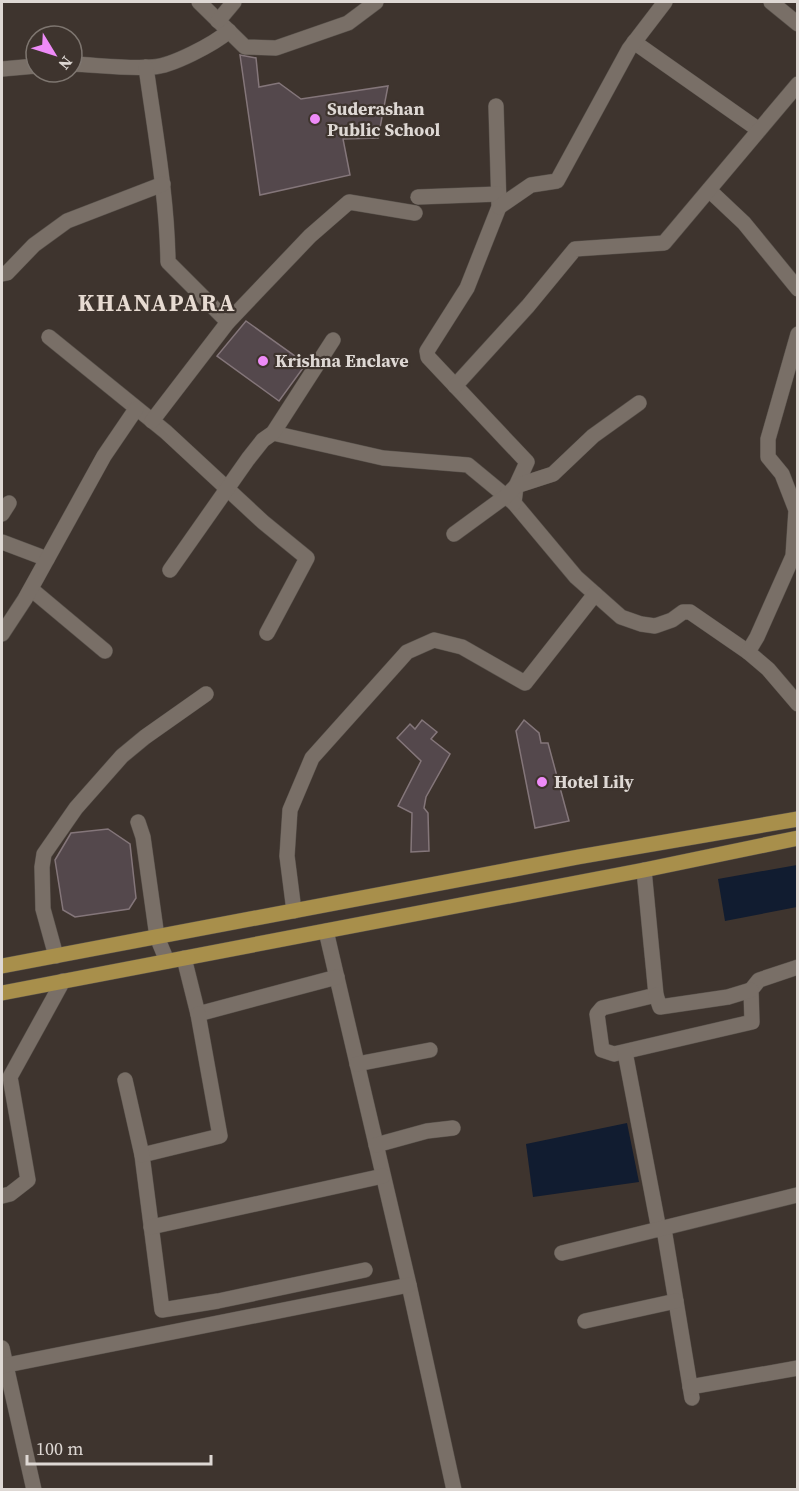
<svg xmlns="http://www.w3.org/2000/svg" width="799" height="1491" font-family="'Source Serif 4',serif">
  <rect width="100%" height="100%" fill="#3e342e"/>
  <!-- water -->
  <g fill="#111c30">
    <polygon points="797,865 797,907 725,921 718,879"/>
    <polygon points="627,1123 639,1182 533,1197 526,1144"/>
  </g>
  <!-- building -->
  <g fill="#54484c" stroke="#84767a" stroke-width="1.5">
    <polygon points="240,55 256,58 259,87 279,83 301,99 388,86 378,138 343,139 350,175 260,195"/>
    <polygon points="246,321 306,364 279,401 217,356"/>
    <polygon points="422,720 437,732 431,739 450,754 426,797 424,808 428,813 429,851 411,852 412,813 398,806 421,761 397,738 410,724 415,729"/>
    <polygon points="524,720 539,733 541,743 548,743 569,821 535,828 516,731"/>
    <polygon points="108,829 130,844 136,898 129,909 75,917 63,910 55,860 71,833"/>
  </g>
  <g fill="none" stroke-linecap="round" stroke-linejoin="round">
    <defs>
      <g id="minor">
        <polyline points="199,2 245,47 276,48 348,23 376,2"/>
        <polyline points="771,2 798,24"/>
        <polyline points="218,21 234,2"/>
        <polyline points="634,42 759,130"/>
        <path d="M72,64C98,65 126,69 153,67C172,66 214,44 229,31"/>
        <path d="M146,67C155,132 167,196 168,262L228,322"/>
        <polyline points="2,69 36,66"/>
        <polyline points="496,106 499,207 467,288 427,351 428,357 527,462 516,486 514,503 576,577 621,617 641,624 655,626 672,620 683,612 690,612 748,652"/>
        <polyline points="709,190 744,223 798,289"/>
        <polyline points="418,197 499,194"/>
        <polyline points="499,207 531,185 557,181 629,49 665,2"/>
        <polyline points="2,274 7,273 34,245 67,221 163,184"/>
        <polyline points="798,334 768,439 768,457 782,474 796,510 793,556 757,637 748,652 768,669 798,704"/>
        <polyline points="49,337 166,432 263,522 307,558 267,633"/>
        <polyline points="455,386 528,306 575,249 664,243 798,84"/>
        <polyline points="152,421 228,322 310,236 349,202 415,213"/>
        <polyline points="273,433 383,458 468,465 514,503"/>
        <polyline points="2,514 9,503"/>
        <polyline points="454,534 506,496 516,486 553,474 593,436 639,403"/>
        <polyline points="2,542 47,559"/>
        <polyline points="170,570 248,459 263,440 273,433 333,340"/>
        <polyline points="31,589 105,651"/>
        <polyline points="2,634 25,599 104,456 136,409"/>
        <polyline points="138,822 143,837 157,937 167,961"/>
        <polyline points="644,870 656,995 602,1008 597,1014 602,1050 614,1054 752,1022 751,990 759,980 798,967"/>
        <polyline points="294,911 287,856 290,810 312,758 407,652 434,640 462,647 525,683 595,594"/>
        <polyline points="326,931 409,1285 454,1490"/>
        <polyline points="56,956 43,909 42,867 44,854 76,808 122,756 145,737 206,694"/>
        <polyline points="184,958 198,1014 337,977"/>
        <polyline points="656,995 660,1007 728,997 751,990"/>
        <polyline points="198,1014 220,1136 142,1155 162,1310 218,1301 365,1270"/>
        <polyline points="625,1052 659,1230"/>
        <polyline points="357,1064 430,1050"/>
        <polyline points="125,1080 142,1155"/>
        <polyline points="376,1145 427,1131 453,1128"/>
        <polyline points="2,1196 10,1194 28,1180 10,1077 63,981"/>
        <polyline points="151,1227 383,1176"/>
        <polyline points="664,1229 692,1398"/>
        <polyline points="562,1253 797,1195"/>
        <polyline points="585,1321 676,1301"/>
        <polyline points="2,1348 34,1490"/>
        <polyline points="2,1366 409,1285"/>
        <polyline points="690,1387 798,1368"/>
      </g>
      <g id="major">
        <polyline points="2,966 578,857 798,819"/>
        <polyline points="2,993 644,870 798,838"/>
      </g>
    </defs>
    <!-- minor casing -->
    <use href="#minor" stroke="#58514b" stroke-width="16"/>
    <!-- major casing -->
    <use href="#major" stroke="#58514b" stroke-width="16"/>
    <!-- minor -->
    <use href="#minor" stroke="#796f67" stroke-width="15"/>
    <!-- major -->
    <use href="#major" stroke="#a88f4b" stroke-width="15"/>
  </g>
  <!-- markers -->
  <g fill="#ee8bf8" stroke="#3e342e" stroke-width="2">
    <circle cx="315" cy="119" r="6"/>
    <circle cx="263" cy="361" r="6"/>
    <circle cx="542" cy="782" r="6"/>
  </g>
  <g text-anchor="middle" stroke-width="4.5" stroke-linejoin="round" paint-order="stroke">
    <!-- poi labels -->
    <g font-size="18" font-weight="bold" fill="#ded8d4" stroke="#3e342e" text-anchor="start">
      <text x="327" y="115">Suderashan<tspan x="327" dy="21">Public School</tspan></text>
      <text x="275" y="367">Krishna Enclave</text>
      <text x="554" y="788">Hotel Lily</text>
    </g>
    <!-- district labels -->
    <g font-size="24" font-weight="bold" letter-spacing="1.5" fill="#e7dbd2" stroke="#3e342e">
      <text x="157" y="311">KHANAPARA</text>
    </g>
  </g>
  <!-- border -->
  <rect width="799" height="1491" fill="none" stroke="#ded8d4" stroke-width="6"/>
  <!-- north arrow -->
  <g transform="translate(54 54) rotate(128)"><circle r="28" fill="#3e342e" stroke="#7e7670" stroke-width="1.5"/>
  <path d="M0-4.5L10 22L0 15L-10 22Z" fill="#ee8bf8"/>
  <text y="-9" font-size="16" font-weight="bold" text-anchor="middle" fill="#ded8d4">N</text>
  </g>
  <!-- scale -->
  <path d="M27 1455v9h184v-9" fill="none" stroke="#ded8d4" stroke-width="3"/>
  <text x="36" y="1455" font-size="18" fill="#ded8d4" stroke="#3e342e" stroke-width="4.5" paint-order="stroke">100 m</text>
</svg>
